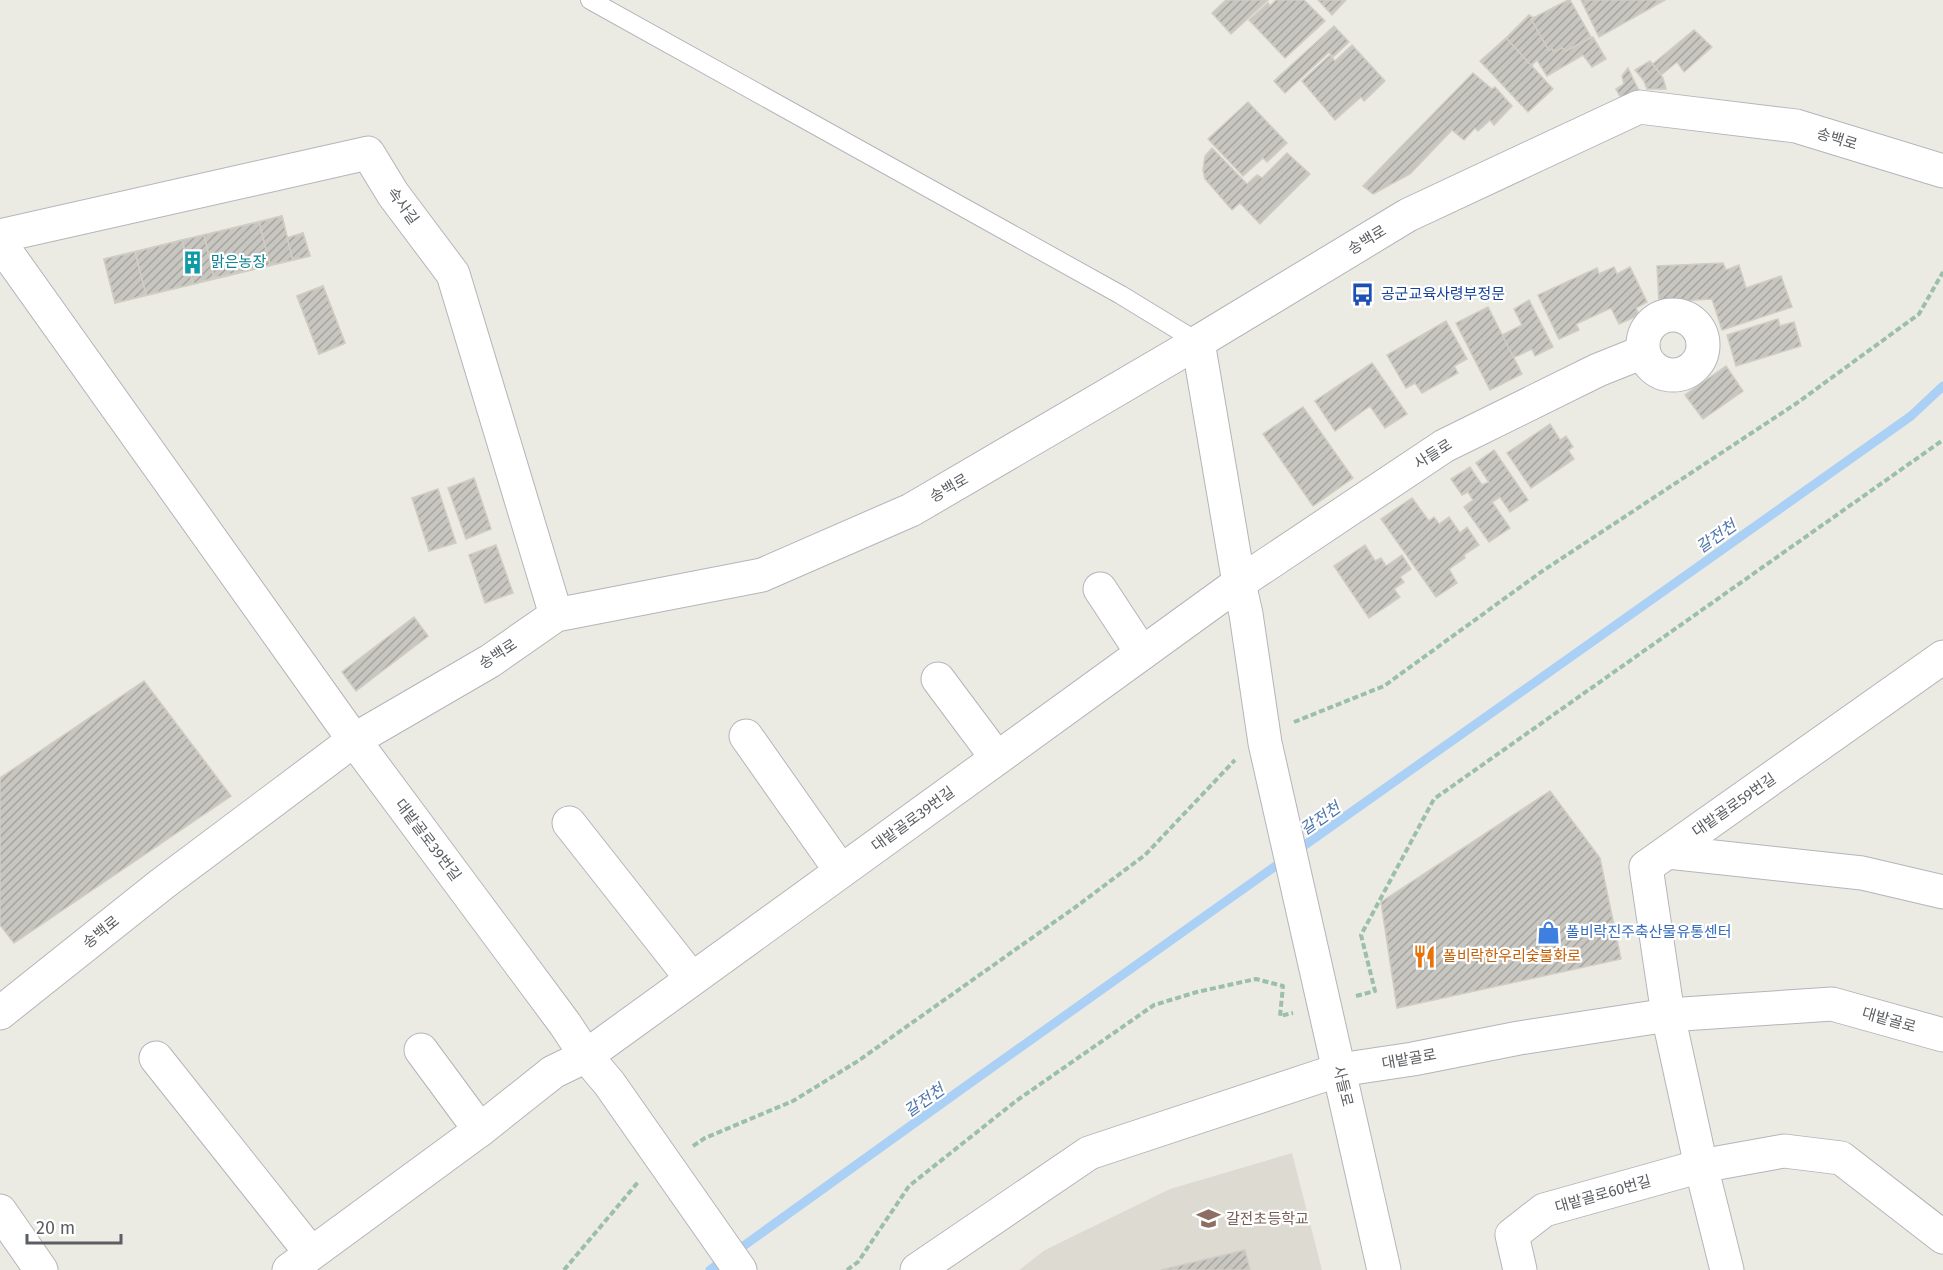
<svg xmlns="http://www.w3.org/2000/svg" width="1943" height="1270" font-family="'Fira Sans','Noto Sans KR',sans-serif">
  <defs>
    <pattern id="building-hatch" width="6" height="6" patternUnits="userSpaceOnUse" patternTransform="scale(1.5)"><rect width="6" height="6" fill="#c8c6c0"/><path d="M-1 1l2-2M0 6l6-6M5 7l2-2" fill="none" stroke="#a5a49f"/></pattern>
  </defs>
  <rect width="100%" height="100%" fill="#ecebe3"/>
  <!-- education -->
  <polygon fill="#dcdad1" points="1292,1153 1322,1270 1019,1270 1045,1250 1170,1189"/>
  <g fill="none" stroke-linecap="round" stroke-linejoin="round">
    <!-- stream -->
    <g stroke="#aad0f6" stroke-width="9">
      <polyline points="1295,852 1911,416 1943,386"/>
      <polyline points="710,1270 966,1086 1284,860"/>
    </g>
  </g>
  <!-- building -->
  <g fill="url(#building-hatch)" stroke="#d0cdc2" stroke-width="1.5">
    <polygon points="1226,0 1268,0 1231,34 1212,13"/>
    <polygon points="1276,0 1304,0 1325,21 1285,58 1249,20 1268,3 1270,6"/>
    <polygon points="1318,0 1346,0 1332,15"/>
    <polygon points="1568,0 1570,0 1591,37 1566,51 1562,48 1554,52 1552,49 1549,51 1531,19"/>
    <polygon points="1581,0 1665,0 1599,37"/>
    <polygon points="1529,15 1534,18 1531,19 1549,51 1552,49 1554,52 1562,48 1566,51 1593,37 1606,59 1592,67 1583,55 1547,76 1537,60 1531,66 1506,38"/>
    <polygon points="1334,26 1349,42 1333,57 1329,52 1285,93 1274,81"/>
    <polygon points="1694,30 1712,47 1684,72 1677,62 1661,75 1653,64"/>
    <polygon points="1506,38 1553,89 1528,112 1480,61"/>
    <polygon points="1352,45 1385,81 1364,101 1361,97 1335,120 1302,81 1330,55 1335,61"/>
    <polygon points="1650,61 1663,78 1666,89 1647,89 1644,81 1635,70"/>
    <polygon points="1628,68 1639,91 1622,100 1616,89 1624,84 1622,76"/>
    <polygon points="1473,73 1492,89 1495,87 1512,106 1494,125 1490,120 1478,131 1475,128 1464,140 1452,130 1410,174 1373,194 1363,186"/>
    <polygon points="1248,102 1287,143 1267,162 1263,158 1243,176 1208,139"/>
    <polygon points="1212,148 1247,184 1257,175 1262,178 1287,153 1310,174 1260,224 1240,203 1232,210 1205,179 1203,170 1205,156"/>
    <polygon points="282,216 287,238 303,233 310,256 115,303 104,259"/>
    <polygon points="282,216 293,260 270,265 259,222"/>
    <polygon points="259,222 270,265 214,278 204,235"/>
    <polygon points="303,233 310,256 293,260 287,238"/>
    <polygon points="204,235 214,278 193,284 182,240"/>
    <polygon points="182,240 193,284 146,295 135,252"/>
    <polygon points="135,252 146,295 115,303 104,259"/>
    <polygon points="1723,263 1726,270 1739,265 1746,288 1781,276 1792,307 1722,330 1712,299 1659,302 1657,266"/>
    <polygon points="1614,267 1617,274 1630,267 1647,302 1636,308 1639,315 1619,324 1611,308 1576,324 1579,330 1559,339 1538,295 1597,268 1599,274"/>
    <polygon points="323,286 345,343 319,354 297,296"/>
    <polygon points="323,286 345,343 319,354 297,296"/>
    <polygon points="1529,300 1553,347 1535,356 1532,349 1513,358 1502,335 1522,325 1514,309"/>
    <polygon points="1488,307 1522,374 1490,390 1456,323"/>
    <polygon points="1778,319 1780,326 1794,322 1801,346 1736,366 1727,335"/>
    <polygon points="1446,321 1467,359 1454,366 1458,373 1422,393 1415,383 1406,388 1387,355"/>
    <polygon points="1372,363 1407,414 1385,428 1370,406 1335,431 1315,401"/>
    <polygon points="1726,366 1743,391 1703,419 1685,395"/>
    <polygon points="1303,407 1353,478 1313,506 1263,434"/>
    <polygon points="1550,424 1560,440 1566,436 1573,447 1568,450 1574,459 1531,488 1507,453"/>
    <polygon points="1494,450 1528,500 1510,512 1500,497 1492,502 1510,528 1489,542 1464,507 1473,500 1468,492 1462,495 1451,479 1470,467 1482,485 1489,482 1476,463"/>
    <polygon points="474,478 491,529 466,539 448,488"/>
    <polygon points="438,489 456,543 429,551 412,498"/>
    <polygon points="1412,498 1429,521 1434,517 1439,524 1449,517 1460,533 1467,527 1479,545 1464,555 1465,558 1449,569 1457,583 1436,597 1381,519"/>
    <polygon points="496,545 513,593 485,603 469,555"/>
    <polygon points="1365,545 1375,561 1381,558 1386,566 1402,555 1411,569 1400,577 1404,582 1394,589 1400,597 1369,618 1334,566"/>
    <polygon points="414,617 428,636 356,691 342,672"/>
    <polygon points="144,681 231,796 14,943 0,925 0,778"/>
    <polygon points="1550,791 1600,858 1621,959 1397,1008 1381,902"/>
    <polygon points="1245,1250 1250,1270 1161,1270"/>
  </g>
  <g fill="none" stroke-linecap="round" stroke-linejoin="round">
    <defs>
      <polyline id="lane" points="590,0 1121,295 1198,342"/>
      <g id="street">
        <polyline points="0,236 368,153 393,194 453,274 556,615"/>
        <polyline points="0,243 354,740 565,1024 586,1056 609,1083 740,1270"/>
        <circle cx="1673" cy="345" r="30"/>
        <polyline points="1100,589 1142,653"/>
        <polyline points="938,679 997,758"/>
        <polyline points="746,736 841,871"/>
        <polyline points="569,823 692,979"/>
        <polyline points="1668,852 1862,873 1943,892"/>
        <polyline points="0,1013 162,884 354,740 490,661 556,615 762,575 911,510 1198,342"/>
        <polyline points="421,1050 480,1130"/>
        <polyline points="156,1058 311,1253"/>
        <polyline points="0,1211 41,1270"/>
        <polyline points="289,1270 480,1130 553,1072 586,1056 1239,583 1444,446 1598,370 1643,352"/>
        <polyline points="917,1270 1089,1153 1339,1070 1413,1059 1519,1038 1668,1015 1832,1004 1943,1035"/>
        <polyline points="1520,1270 1512,1235 1544,1210 1701,1166 1784,1151 1841,1158 1943,1237"/>
        <polyline points="1727,1270 1701,1166 1668,1015 1646,867 1943,657"/>
      </g>
      <polyline id="secondary" points="1384,1270 1265,743 1246,614 1239,583 1198,342 1408,215 1639,107 1796,126 1943,171"/>
    </defs>
    <!-- lane casing -->
    <use href="#lane" stroke="#b3b5b9" stroke-width="20"/>
    <!-- street casing -->
    <use href="#street" stroke="#b3b5b9" stroke-width="35"/>
    <!-- secondary casing -->
    <use href="#secondary" stroke="#b2b5b9" stroke-width="35"/>
    <!-- path -->
    <g stroke="#9bbfa8" stroke-width="4" stroke-dasharray="6 3" stroke-linecap="butt">
      <polyline points="1294,722 1384,686 1541,572 1797,403 1919,314 1943,272"/>
      <polyline points="1356,996 1375,991 1361,935 1434,799 1943,440"/>
      <polyline points="693,1146 705,1138 793,1101 858,1061 1077,906 1145,855 1235,760"/>
      <polyline points="564,1270 639,1181"/>
      <polyline points="847,1270 858,1262 909,1186 1016,1101 1154,1005 1197,992 1256,979 1283,986 1280,1016 1293,1013"/>
    </g>
    <!-- lane -->
    <use href="#lane" stroke="#fff" stroke-width="18"/>
    <!-- street -->
    <use href="#street" stroke="#fff" stroke-width="33"/>
    <!-- secondary -->
    <use href="#secondary" stroke="#fff" stroke-width="33"/>
  </g>
  <!-- icons -->
  <defs>
    <symbol id="building-bare" viewBox="-9 -9 18 18"><path d="M-4-6H4V6H1V3H-1V6H-4ZM-2.5-4.3h1.7v1.8h-1.7ZM.8-4.3h1.7v1.8H.8ZM-2.5-1h1.7V.8h-1.7ZM.8-1h1.7V.8H.8Z" fill="#0f9aa8" stroke="#fff" stroke-width="2.5" paint-order="stroke"/></symbol>
    <symbol id="bus-bare" viewBox="-9 -9 18 18"><path d="M-5-6H5V4H4V6H2V4H-2V6H-4V4H-5ZM-3.5-4V0h7V-4ZM-3.5 1.2v1.5H-2V1.2ZM2 1.2v1.5H3.5V1.2Z" fill="#1a4fb4" stroke="#fff" stroke-width="2.5" paint-order="stroke"/></symbol>
    <symbol id="shop-bare" viewBox="-9 -9 18 18"><path d="M-5-2.5h2.3a2.7 3.5 0 0 1 5.4 0H5L5.5 6h-11ZM-1.5-2.5h3a1.5 2.3 0 0 0-3 0Z" fill="#3f7fe0" stroke="#fff" stroke-width="2.5" paint-order="stroke"/></symbol>
    <symbol id="restaurant-bare" viewBox="-9 -9 18 18"><path d="M-5-6h1v4h1v-4h1v4h1v-4h1v5L-1.5 .5V6h-2V.5L-5-1ZM5-6V6H3V1.5H1.5Q1.5-4 5-6Z" fill="#e8710a" stroke="#fff" stroke-width="2.5" paint-order="stroke"/></symbol>
    <symbol id="school-bare" viewBox="-9 -9 18 18"><path d="M0-5L7-2L0 1L-7-2ZM-4 1L0 2.5L4 1V4Q0 6-4 4Z" fill="#8d6e63" stroke="#fff" stroke-width="2.5" paint-order="stroke"/></symbol>
  </defs>
  <g fill-rule="evenodd">
    <use href="#building-bare" x="176" y="246" width="33" height="33"/>
    <use href="#bus-bare" x="1346" y="278" width="33" height="33"/>
    <use href="#shop-bare" x="1532" y="916" width="33" height="33"/>
    <use href="#restaurant-bare" x="1408" y="940" width="33" height="33"/>
    <use href="#school-bare" x="1192" y="1202" width="33" height="33"/>
  </g>
  <g text-anchor="middle" stroke-width="4.5" stroke-linejoin="round" paint-order="stroke">
    <!-- street labels -->
    <g font-size="15" fill="#5b5e62" stroke="#fff">
      <text transform="translate(1837 139) rotate(17)" y="5">송백로</text>
      <text transform="translate(403 206) rotate(54)" y="5">속사길</text>
      <text transform="translate(1367 240) rotate(-31)" y="5">송백로</text>
      <text transform="translate(1433 454) rotate(-32)" y="5">사들로</text>
      <text transform="translate(949 488) rotate(-30)" y="5">송백로</text>
      <text transform="translate(498 654) rotate(-33)" y="5">송백로</text>
      <text transform="translate(1734 805) rotate(-35)" y="5">대밭골로59번길</text>
      <text transform="translate(913 819) rotate(-36)" y="5">대밭골로39번길</text>
      <text transform="translate(428 840) rotate(53)" y="5">대밭골로39번길</text>
      <text transform="translate(101 932) rotate(-39)" y="5">송백로</text>
      <text transform="translate(1889 1020) rotate(16)" y="5">대밭골로</text>
      <text transform="translate(1409 1059) rotate(-10)" y="5">대밭골로</text>
      <text transform="translate(1343 1086) rotate(76)" y="5">사들로</text>
      <text transform="translate(1603 1194) rotate(-16)" y="5">대밭골로60번길</text>
    </g>
    <!-- culture labels -->
    <g font-size="15" fill="#0d838f" stroke="#fff" text-anchor="start">
      <text x="211" y="267">맑은농장</text>
    </g>
    <!-- transit labels -->
    <g font-size="15" fill="#164399" stroke="#fff" text-anchor="start">
      <text x="1381" y="299">공군교육사령부정문</text>
    </g>
    <!-- shop labels -->
    <g font-size="15" fill="#366cbe" stroke="#fff" text-anchor="start">
      <text x="1566" y="937">폴비락진주축산물유통센터</text>
    </g>
    <!-- food labels -->
    <g font-size="15" fill="#c56008" stroke="#fff" text-anchor="start">
      <text x="1443" y="961">폴비락한우리숯불화로</text>
    </g>
    <!-- education labels -->
    <g font-size="15" fill="#785e54" stroke="#fff" text-anchor="start">
      <text x="1226" y="1224">갈전초등학교</text>
    </g>
    <!-- water labels -->
    <g font-size="16" font-style="italic" fill="#4c76ae" stroke="#fff">
      <text transform="translate(1716 536) rotate(-35)" y="6">갈전천</text>
      <text transform="translate(1320 818) rotate(-35)" y="6">갈전천</text>
      <text transform="translate(924 1100) rotate(-35)" y="6">갈전천</text>
    </g>
  </g>
  <!-- scale -->
  <path d="M27 1234v9h94v-9" fill="none" stroke="#5b5e62" stroke-width="3"/>
  <text x="36" y="1234" font-size="18" fill="#5b5e62" stroke="#ffffff" stroke-width="4.5" paint-order="stroke">20 m</text>
</svg>
